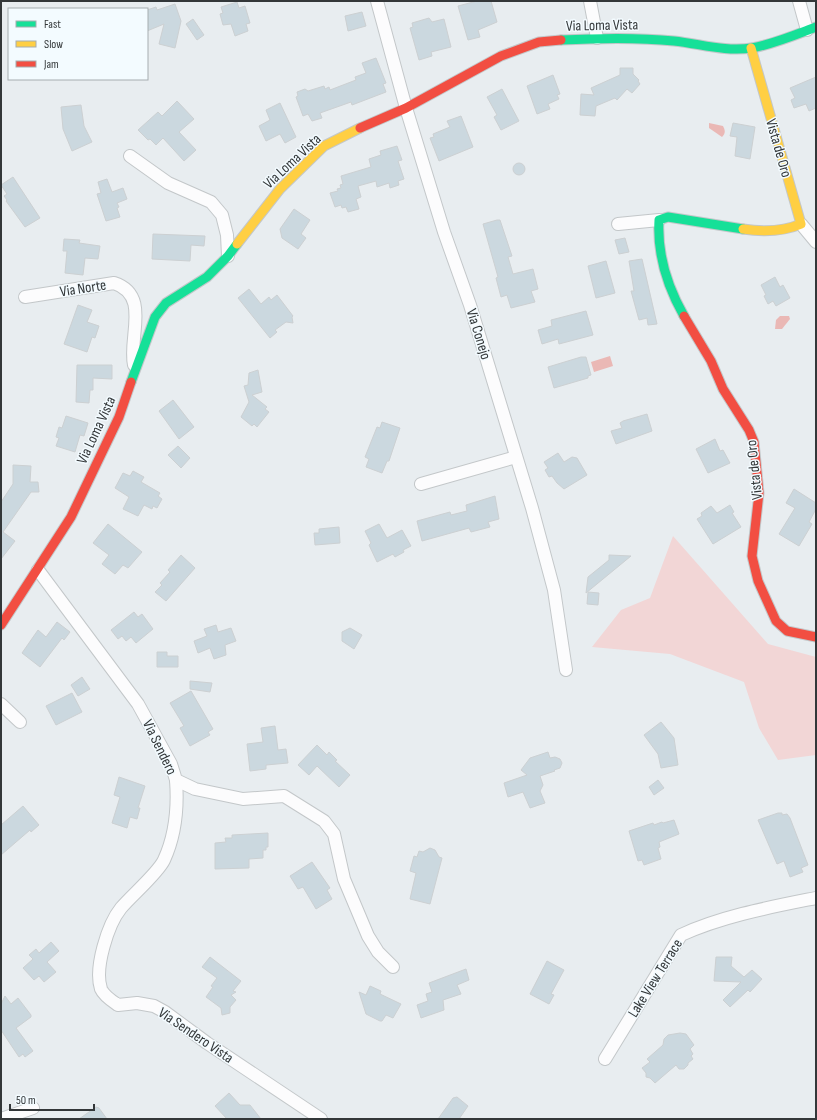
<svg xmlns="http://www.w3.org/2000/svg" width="817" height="1120" font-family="'Sofia Sans Condensed',sans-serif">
  <rect width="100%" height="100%" fill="#e8edf0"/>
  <!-- green -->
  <polygon fill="#f2d6d6" points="673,536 768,644 816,657 816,755 778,760 759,728 744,682 670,654 592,647 621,610 650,598"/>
  <!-- water -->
  <g fill="#eab8b5">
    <path d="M709,123L723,126C725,130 726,133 722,137L709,128Z"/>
    <polygon points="780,316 789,316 790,319 782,329 775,329 776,320"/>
    <polygon points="610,356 613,366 594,372 591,362"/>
  </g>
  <!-- building -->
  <g fill="#cbd8df" stroke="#ccd0d2">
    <polygon points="477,1 491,1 497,22 478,30 480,37 468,40 458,6"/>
    <polygon points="237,2 239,8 245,6 250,23 246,24 248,31 235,36 231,24 223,25 220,14 223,13 221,7"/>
    <polygon points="175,4 181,21 175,48 159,44 164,24 147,31 147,10 156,7 157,10"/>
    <polygon points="362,12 366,26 348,31 345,16"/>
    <polygon points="429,18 432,22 444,19 451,47 431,52 432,56 419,60 410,28 413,27 412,23"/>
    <polygon points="193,19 204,35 197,40 186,24"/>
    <polygon points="376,58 386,83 383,84 386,92 352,105 351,102 320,113 322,118 312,121 308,114 303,116 296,97 298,96 297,92 305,89 308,91 324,86 325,89 329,87 330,90 356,80 355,77 366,73 362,63"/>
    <polygon points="620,68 633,68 633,74 639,80 638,81 640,84 632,93 627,89 617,100 615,98 596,106 595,116 580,115 581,94 594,95 591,88 620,75"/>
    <polygon points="553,75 560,94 557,95 559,99 548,104 550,109 537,114 527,86"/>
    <polygon points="816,77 816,108 809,111 806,104 794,108 791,100 795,98 790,88"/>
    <polygon points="502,89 519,121 501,130 494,117 497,115 487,97"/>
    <polygon points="177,101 194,119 179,132 196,150 184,161 163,138 156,145 150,139 148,140 138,130 158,112 162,116"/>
    <polygon points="280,103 296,137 285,143 280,134 266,141 259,126 270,120 266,110"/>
    <polygon points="81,105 84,126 92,142 72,151 63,129 61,107"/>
    <polygon points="461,116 473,147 439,161 430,138 434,137 433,134 450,127 447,121"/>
    <polygon points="733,123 755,127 750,159 735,156 737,137 730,136"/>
    <polygon points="397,146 402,160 398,161 404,179 398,181 399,185 390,188 389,183 377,187 376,181 358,186 361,197 356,199 359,209 348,212 346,207 342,208 341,205 335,207 330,193 338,191 337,189 341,188 340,185 343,184 341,176 371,167 369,159 381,155 380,151"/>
    <circle cx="519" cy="169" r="6"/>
    <polygon points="13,177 40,218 25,227 6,201 7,200 4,196 7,194 1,185"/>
    <polygon points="107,179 112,192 123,188 127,199 117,203 119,207 117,208 120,217 106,221 97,194 101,193 98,182"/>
    <polygon points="294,209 310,220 301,234 306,238 298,249 282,238 280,229"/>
    <polygon points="497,220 500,220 512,256 508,257 513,274 533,269 538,289 531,291 535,302 511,308 507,295 501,297 496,278 498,277 483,224"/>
    <polygon points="153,234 205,236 204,246 191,245 190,261 152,259"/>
    <polygon points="625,238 629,252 619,254 615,240"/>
    <polygon points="64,239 80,240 79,243 100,246 98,259 85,258 83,275 65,273 67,251 63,251"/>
    <polygon points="642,259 657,324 648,325 647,318 639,320 631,291 634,291 629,261"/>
    <polygon points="606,261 615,293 596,298 588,266"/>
    <polygon points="775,277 780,287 783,285 790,298 776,306 773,301 768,304 764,296 766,295 761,285"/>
    <polygon points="249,289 261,304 269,297 271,300 277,295 293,316 292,317 293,323 286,322 275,330 277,332 270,338 238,298"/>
    <polygon points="78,305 92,310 87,322 99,326 95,338 92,337 87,352 64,344"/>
    <polygon points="586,311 593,335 559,344 558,339 542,344 538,330 552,326 551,320"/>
    <polygon points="581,357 586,357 591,375 588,376 588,378 554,388 548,367"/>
    <polygon points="77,365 112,365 112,379 93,378 93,390 90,390 89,403 76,402"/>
    <polygon points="258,370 262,392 252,395 267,407 265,409 269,412 257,427 254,424 252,426 241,417 249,402 244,386 248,385 249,373"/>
    <polygon points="173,400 194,427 179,439 159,411"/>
    <polygon points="647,414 652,431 616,444 611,431 622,428 620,423 623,421"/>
    <polygon points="66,416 88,423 84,436 80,435 75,452 56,446 59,438 56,437 59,427 62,428"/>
    <polygon points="382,422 400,428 389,461 387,461 382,473 366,467 369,459 365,457 377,427 380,428"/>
    <polygon points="715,439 720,451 723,450 730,463 708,473 696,449"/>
    <polygon points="178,446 190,458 181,468 168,455"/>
    <polygon points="558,453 564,462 572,457 577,458 587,475 564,489 557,483 552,476 549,477 545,470 548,468 544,462"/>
    <polygon points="13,465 31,466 30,482 38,482 39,492 31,492 3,532 15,541 1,559 1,502 13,484"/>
    <polygon points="133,471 144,477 141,482 160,493 158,496 162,499 157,508 153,506 152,509 144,505 138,516 123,509 129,497 115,488 123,473 130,476"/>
    <polygon points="794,489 816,503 816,509 809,522 812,524 799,546 779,534 795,508 786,503"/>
    <polygon points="495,496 499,519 488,522 490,527 471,532 469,528 422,541 417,521 450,512 451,515 467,511 466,505"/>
    <polygon points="730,505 734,512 732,513 741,527 713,544 697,519 702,516 701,513 711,506 717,513"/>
    <polygon points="108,524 142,552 128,568 123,565 115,574 102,564 109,555 93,543"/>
    <polygon points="379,524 387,538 402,530 411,546 403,550 404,552 395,557 393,554 377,562 369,545 371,543 365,531"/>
    <polygon points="339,527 340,543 315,545 314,533 319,533 319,529"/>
    <polygon points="181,555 195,568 166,601 155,592 162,585 160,583 170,572 168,570"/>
    <polygon points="609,555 631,556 586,593 588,577 609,560"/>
    <polygon points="588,592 599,593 598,605 587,604"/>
    <polygon points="134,612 138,617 142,614 153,629 136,643 131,637 126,641 122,636 118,639 111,630"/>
    <polygon points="57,622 70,632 64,640 62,638 40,667 22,653 38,630 46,637"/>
    <polygon points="216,625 218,632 231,628 236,641 225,645 226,655 214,659 210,648 198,653 194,641 207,636 204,629"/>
    <polygon points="350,628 362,635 354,649 342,641 342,632"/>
    <polygon points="157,652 167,652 167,656 178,656 178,667 157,667"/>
    <polygon points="82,677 90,689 78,696 71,685"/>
    <polygon points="190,681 212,683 210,692 190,689"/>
    <polygon points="191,691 213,729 208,732 210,735 190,746 180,728 184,726 170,703"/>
    <polygon points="72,693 82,712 56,725 46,706"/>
    <polygon points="661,722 674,738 678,765 661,768 658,754 644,735"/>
    <polygon points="275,726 278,750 286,749 288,763 266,765 266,769 250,771 247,744 263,742 261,728"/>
    <polygon points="317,745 327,755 329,752 337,760 335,761 350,775 339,787 317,766 309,775 298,765"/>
    <polygon points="548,752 550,758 555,757 560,759 562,763 560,768 554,770 555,771 540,776 543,785 540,791 545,803 530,808 523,792 508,797 504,783 527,775 521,770 530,758"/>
    <polygon points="119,777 145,786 138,808 140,808 137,819 130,817 127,828 112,823 120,797 114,795"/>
    <polygon points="658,780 664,788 654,795 649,787"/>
    <polygon points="23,806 39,825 31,832 30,830 1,855 1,825"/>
    <polygon points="778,813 782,813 782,815 787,814 790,818 808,865 801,868 803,872 790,877 784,861 777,864 758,820"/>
    <polygon points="674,820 679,834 659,842 660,847 658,848 661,859 644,865 642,860 638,861 629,831 653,823 654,825 662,822 663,823"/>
    <polygon points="268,833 268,847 266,847 266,850 263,850 263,858 249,859 249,868 215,869 215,843 226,842 225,838 232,838 232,835"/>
    <polygon points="430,848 435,850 439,857 442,858 430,904 410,899 416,873 410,871 414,856 417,857 419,851 423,852"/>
    <polygon points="312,862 330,888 327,890 332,899 316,909 303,887 298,889 290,876"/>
    <polygon points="51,942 59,951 47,962 56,972 44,982 39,976 34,980 23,968 33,959 29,955 36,949 39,953"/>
    <polygon points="210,957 241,981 233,991 236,992 231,995 236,1000 230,1007 230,1013 222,1015 221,1008 206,997 213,987 211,986 217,978 202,967"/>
    <polygon points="716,957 732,957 731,966 744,977 752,970 762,979 750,992 748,990 730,1007 723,1000 741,982 714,981"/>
    <polygon points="547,961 564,970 551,994 554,995 549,1004 530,994"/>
    <polygon points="466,969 469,980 457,985 461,994 443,1000 444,1010 421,1018 417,1005 428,1001 426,994 432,992 429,983"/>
    <polygon points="370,986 381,991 380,994 401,1004 393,1018 386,1015 382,1021 380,1021 366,1014 359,992 366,995"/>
    <polygon points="5,996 11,1004 18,998 31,1015 31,1017 16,1028 33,1051 25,1057 23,1054 19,1057 1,1030 1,1004"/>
    <polygon points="680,1033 686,1034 694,1045 690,1049 693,1054 691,1056 693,1059 688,1063 688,1065 684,1069 679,1069 676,1065 655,1083 650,1078 646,1077 646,1073 642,1068 650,1062 647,1059 663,1045 664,1039 668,1035"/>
    <polygon points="229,1093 240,1105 250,1105 261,1119 227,1119 215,1106"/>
    <polygon points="457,1097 468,1106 459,1119 438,1119 453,1098"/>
    <polygon points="96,1107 99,1108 107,1119 79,1119"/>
  </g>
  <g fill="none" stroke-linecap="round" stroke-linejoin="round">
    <defs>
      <g id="street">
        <polyline points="377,1 406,108 444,232 470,305 532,508 554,590 566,670"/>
        <polyline points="590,1 597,38"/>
        <polyline points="799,1 807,30"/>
        <polyline points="130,156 168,183 211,202 222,215 227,235 228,256"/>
        <polyline points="618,224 659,220"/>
        <polyline points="801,224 816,242"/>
        <path d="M25,297L114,283C151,295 128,338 134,365"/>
        <polyline points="421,484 516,457"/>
        <polyline points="38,570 138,704 171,764 176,780 195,789 243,799 284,796 324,821 334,834 344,879 368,936 378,952 393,967"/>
        <polyline points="1,704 20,722"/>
        <path d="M176,780C178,806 175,836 164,860C158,873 132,895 121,908C108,924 94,968 101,989C104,996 112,1001 118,1005L137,1003L154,1006L165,1012L207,1043L321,1119"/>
        <path d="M605,1059L681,935C722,916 771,907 816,898"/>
        <polyline points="1,1119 33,1108"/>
      </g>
      <g id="fast">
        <path d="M561,40C599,38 636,37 674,41C701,44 725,52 752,48C774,44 795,35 816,27"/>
        <path d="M684,316C667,286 657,255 659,220L668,217L743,229"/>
        <polyline points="131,382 155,317 166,303 207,277 228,256 237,244"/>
      </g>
      <g id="slow">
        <path d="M743,229C763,232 782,232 801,224L751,48"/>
        <polyline points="237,244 280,189 324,146 360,128"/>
      </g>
      <g id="jam">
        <polyline points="360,128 406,108 501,56 539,42 561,40"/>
        <polyline points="684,316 711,361 723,389 749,430 754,442 759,493 752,556 758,581 776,621 787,631 816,637"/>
        <polyline points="1,625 71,517 119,417 131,382"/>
      </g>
    </defs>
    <!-- street casing -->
    <use href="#street" stroke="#c3c7c9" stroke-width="14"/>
    <!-- fast casing -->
    <use href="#fast" stroke="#c3c7c9" stroke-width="11"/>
    <!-- slow casing -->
    <use href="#slow" stroke="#c3c7c9" stroke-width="11"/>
    <!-- jam casing -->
    <use href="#jam" stroke="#c3c7c9" stroke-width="11"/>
    <!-- street -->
    <use href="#street" stroke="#fcfcfd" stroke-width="12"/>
    <!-- fast -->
    <use href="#fast" stroke="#16e098" stroke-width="9"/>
    <!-- slow -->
    <use href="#slow" stroke="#ffcf43" stroke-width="9"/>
    <!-- jam -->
    <use href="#jam" stroke="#f24e42" stroke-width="9"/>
  </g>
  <g text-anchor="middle" stroke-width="3" stroke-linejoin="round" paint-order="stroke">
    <!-- street labels -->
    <g font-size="15" fill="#333739" stroke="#f3fbff">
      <text transform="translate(602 25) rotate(-1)" y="5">Via Loma Vista</text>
      <text transform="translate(779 148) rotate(74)" y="5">Vista de Oro</text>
      <text transform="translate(292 161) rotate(-43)" y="5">Via Loma Vista</text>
      <text transform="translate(83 288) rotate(-9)" y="5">Via Norte</text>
      <text transform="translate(479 334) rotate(73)" y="5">Via Conejo</text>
      <text transform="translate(96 430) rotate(-65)" y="5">Via Loma Vista</text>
      <text transform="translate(754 470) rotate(-96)" y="5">Vista de Oro</text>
      <text transform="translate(160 747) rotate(64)" y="5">Via Sendero</text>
      <text transform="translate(655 978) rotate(-58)" y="5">Lake View Terrace</text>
      <text transform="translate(196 1035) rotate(34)" y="5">Via Sendero Vista</text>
    </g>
  </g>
  <!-- border -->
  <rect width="817" height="1120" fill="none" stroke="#333739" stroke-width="4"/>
  <!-- legend -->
  <rect x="8" y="8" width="140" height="72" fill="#f3fbff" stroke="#a6adb0"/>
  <rect x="16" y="21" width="20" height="6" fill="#16e098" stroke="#a6adb0"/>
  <text x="44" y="28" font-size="12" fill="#333739">Fast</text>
  <rect x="16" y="41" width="20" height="6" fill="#ffcf43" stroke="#a6adb0"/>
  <text x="44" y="48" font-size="12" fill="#333739">Slow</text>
  <rect x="16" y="61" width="20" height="6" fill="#f24e42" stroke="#a6adb0"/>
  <text x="44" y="68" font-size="12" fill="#333739">Jam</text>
  <!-- scale -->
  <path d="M10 1104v6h84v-6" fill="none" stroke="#333739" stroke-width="2"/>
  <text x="16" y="1104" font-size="12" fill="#333739" stroke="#f3fbff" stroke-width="3" paint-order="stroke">50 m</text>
</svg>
